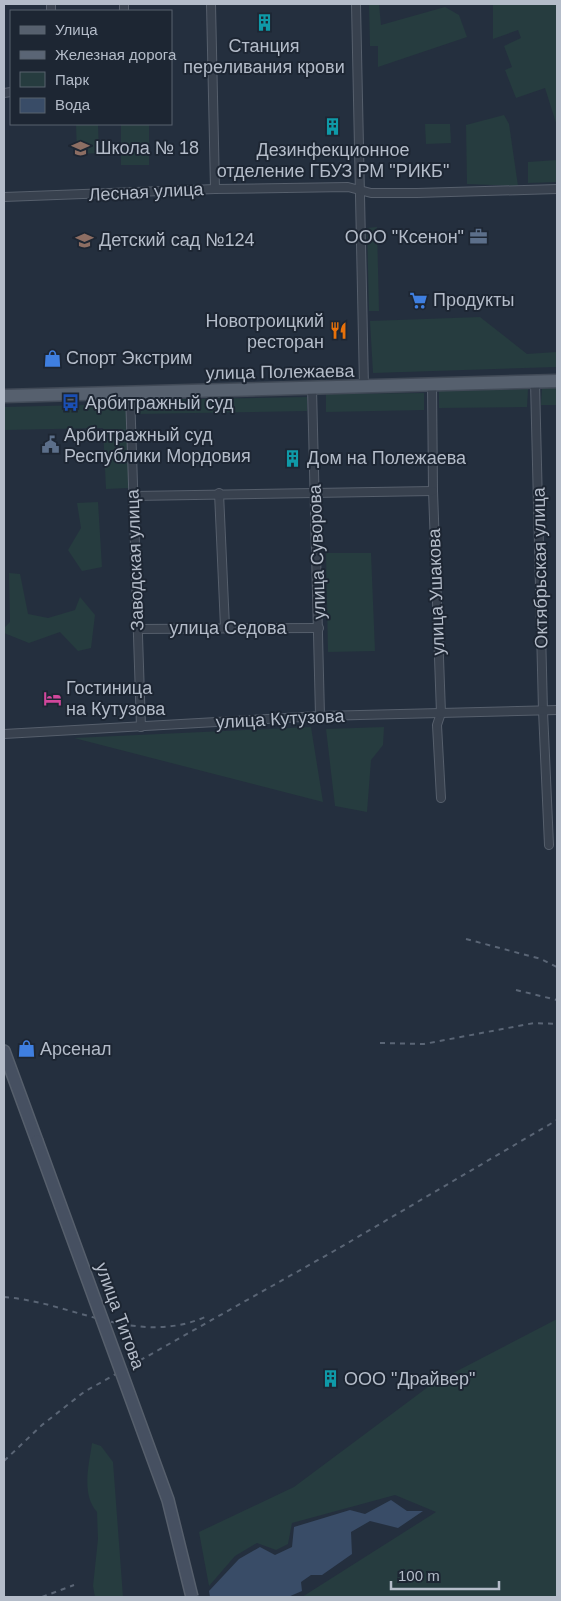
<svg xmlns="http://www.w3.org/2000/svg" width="561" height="1601" font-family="Helvetica,sans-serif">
  <rect width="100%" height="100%" fill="#242f3e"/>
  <!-- green -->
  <g fill="#263c3f">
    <polygon points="369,4 379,4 381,25 445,7 459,15 467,37 378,67 378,46 370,46"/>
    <polygon points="493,4 557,4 557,126 545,88 516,98 505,70 512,67 504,46 521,38 518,30 493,39"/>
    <polygon points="504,115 509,124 518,186 467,184 466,125"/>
    <polygon points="76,124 98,124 99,153 77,154"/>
    <rect x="121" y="124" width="28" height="41"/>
    <polygon points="425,124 450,124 451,143 426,144"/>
    <polygon points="557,160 557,182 528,183 528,162"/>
    <polygon points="377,227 379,311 369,311 367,228"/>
    <polygon points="480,317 527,354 557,352 557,367 373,373 370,321"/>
    <polygon points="542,388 557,388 557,405 541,405"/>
    <polygon points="528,389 527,407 439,408 439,391"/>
    <polygon points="424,393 424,410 326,412 326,394"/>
    <polygon points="307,397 307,411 136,414 135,400"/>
    <polygon points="126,404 129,488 106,489 103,428 4,430 4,407"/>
    <polygon points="98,502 102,567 82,571 68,550 81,528 77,503"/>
    <polygon points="326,553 371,553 375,651 328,652"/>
    <polygon points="9,573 20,574 28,614 48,618 75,610 80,597 95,615 91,648 78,651 60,632 29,643 4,633 4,628 10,622"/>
    <polygon points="311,727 323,802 74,738"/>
    <polygon points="384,727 383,745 371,760 367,812 335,806 326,729"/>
    <polygon points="557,1319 557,1597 302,1597 436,1512 395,1495 292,1523 288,1544 276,1550 257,1543 235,1556 209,1586 199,1532 294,1487 432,1384"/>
    <path d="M92,1443L101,1446L113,1462L123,1597H95L93,1586L98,1539L97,1512C81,1494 89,1465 92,1443Z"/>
  </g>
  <!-- water -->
  <polygon fill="#394c67" points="391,1500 407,1511 423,1511 398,1528 370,1521 351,1532 352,1554 322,1575 311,1575 301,1582 302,1591 288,1597 210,1597 209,1591 239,1559 260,1547 275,1555 292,1547 294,1527 350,1510 365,1514"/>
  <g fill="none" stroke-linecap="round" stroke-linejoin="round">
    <defs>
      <g id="street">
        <polyline points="51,4 51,11"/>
        <polyline points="124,4 124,11"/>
        <polyline points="211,4 215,189"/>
        <polyline points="356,4 364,387"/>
        <polyline points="4,93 11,92"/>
        <polyline points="4,197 215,189 348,187 371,193 417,193 557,189"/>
        <polyline points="535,382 543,711 549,845"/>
        <polyline points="432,384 433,491 441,713 437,725 441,798"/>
        <polyline points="312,388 320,716"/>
        <polyline points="130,393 141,727"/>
        <polyline points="219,493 225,627"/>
        <polyline points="133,496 433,491"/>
        <polyline points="138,629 319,628"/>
        <polyline points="4,734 320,716 557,710"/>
      </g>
      <polyline id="secondary" points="4,1051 37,1141"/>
      <polyline id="primary" points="4,396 557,381"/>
    </defs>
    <!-- street casing -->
    <use href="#street" stroke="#565f6c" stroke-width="10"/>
    <!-- secondary casing -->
    <use href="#secondary" stroke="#565f6c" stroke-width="14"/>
    <!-- primary casing -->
    <use href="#primary" stroke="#414a57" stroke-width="15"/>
    <!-- street -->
    <use href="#street" stroke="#38414e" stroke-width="8"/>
    <!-- secondary -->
    <use href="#secondary" stroke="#465061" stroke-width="11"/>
    <!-- primary -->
    <use href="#primary" stroke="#56606e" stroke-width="12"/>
    <!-- rail -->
    <g stroke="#5a6575" stroke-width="2" stroke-dasharray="5 5" stroke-linecap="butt">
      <polyline points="466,939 541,959 557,967"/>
      <polyline points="516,990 557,1000"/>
      <polyline points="380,1043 424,1044 534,1023 557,1024"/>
      <path d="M4,1297C72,1302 136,1347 205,1317"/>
      <polyline points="4,1461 42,1425 84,1392 334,1251 557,1120"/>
      <polyline points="42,1597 74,1585"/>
    </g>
    <defs>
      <polyline id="secondary-bridge" points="37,1141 168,1500 192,1597"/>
    </defs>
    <!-- secondary-bridge casing -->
    <use href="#secondary-bridge" stroke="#565f6c" stroke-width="14" stroke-linecap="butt"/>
    <!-- secondary-bridge -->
    <use href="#secondary-bridge" stroke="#465061" stroke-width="11"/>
  </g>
  <!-- icons -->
  <defs>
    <symbol id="building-bare" viewBox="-9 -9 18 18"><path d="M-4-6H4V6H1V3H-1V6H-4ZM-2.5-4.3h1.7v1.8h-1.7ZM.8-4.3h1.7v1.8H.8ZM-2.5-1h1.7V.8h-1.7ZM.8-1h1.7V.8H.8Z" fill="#0f9aa8" stroke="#1d2633" stroke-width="2.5" paint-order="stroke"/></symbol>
    <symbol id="school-bare" viewBox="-9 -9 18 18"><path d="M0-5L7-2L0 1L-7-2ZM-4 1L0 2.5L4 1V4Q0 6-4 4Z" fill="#8d6e63" stroke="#1d2633" stroke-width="2.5" paint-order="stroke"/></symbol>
    <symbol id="office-bare" viewBox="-9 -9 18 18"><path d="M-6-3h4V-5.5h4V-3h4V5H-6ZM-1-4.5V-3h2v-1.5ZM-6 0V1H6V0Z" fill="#5c6f8a" stroke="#1d2633" stroke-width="2.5" paint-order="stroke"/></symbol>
    <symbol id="supermarket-bare" viewBox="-9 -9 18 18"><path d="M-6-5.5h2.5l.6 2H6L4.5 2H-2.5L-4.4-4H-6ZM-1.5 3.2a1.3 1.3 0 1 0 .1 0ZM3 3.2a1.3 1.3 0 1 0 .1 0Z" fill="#3f7fe0" stroke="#1d2633" stroke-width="2.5" paint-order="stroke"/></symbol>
    <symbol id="restaurant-bare" viewBox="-9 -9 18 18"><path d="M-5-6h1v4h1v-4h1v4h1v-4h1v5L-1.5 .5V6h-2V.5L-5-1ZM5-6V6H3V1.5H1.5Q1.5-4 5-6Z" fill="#e8710a" stroke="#1d2633" stroke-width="2.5" paint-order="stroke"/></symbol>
    <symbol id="shop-bare" viewBox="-9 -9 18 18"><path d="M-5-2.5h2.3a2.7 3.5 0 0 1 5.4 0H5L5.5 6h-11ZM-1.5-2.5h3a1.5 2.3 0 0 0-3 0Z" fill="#3f7fe0" stroke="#1d2633" stroke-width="2.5" paint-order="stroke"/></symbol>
    <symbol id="bus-bare" viewBox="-9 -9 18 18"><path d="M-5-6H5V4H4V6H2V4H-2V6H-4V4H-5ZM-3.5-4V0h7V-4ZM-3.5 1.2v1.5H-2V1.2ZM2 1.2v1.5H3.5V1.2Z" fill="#1a4fb4" stroke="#1d2633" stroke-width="2.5" paint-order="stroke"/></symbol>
    <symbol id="civic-bare" viewBox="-9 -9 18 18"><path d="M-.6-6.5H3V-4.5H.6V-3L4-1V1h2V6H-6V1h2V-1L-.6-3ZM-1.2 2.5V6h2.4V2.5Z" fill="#5c6f8a" stroke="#1d2633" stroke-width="2.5" paint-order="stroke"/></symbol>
    <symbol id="hotel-bare" viewBox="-9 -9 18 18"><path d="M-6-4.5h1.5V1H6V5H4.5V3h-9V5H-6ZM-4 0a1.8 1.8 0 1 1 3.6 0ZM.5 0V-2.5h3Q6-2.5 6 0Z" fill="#d1479c" stroke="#1d2633" stroke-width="2.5" paint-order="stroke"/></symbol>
  </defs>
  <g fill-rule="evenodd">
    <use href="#building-bare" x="252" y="10" width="25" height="25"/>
    <use href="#building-bare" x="320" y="114" width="25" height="25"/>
    <use href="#school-bare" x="68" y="136" width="25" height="25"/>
    <use href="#office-bare" x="466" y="224" width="25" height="25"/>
    <use href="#school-bare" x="72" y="228" width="25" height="25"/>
    <use href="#supermarket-bare" x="406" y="288" width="25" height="25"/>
    <use href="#restaurant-bare" x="326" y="318" width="25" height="25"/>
    <use href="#shop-bare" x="40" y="346" width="25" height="25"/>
    <use href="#bus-bare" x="58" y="390" width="25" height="25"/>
    <use href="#civic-bare" x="38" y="432" width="25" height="25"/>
    <use href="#building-bare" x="280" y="446" width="25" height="25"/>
    <use href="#hotel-bare" x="40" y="686" width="25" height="25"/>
    <use href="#shop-bare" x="14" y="1036" width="25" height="25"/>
    <use href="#building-bare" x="318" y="1366" width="25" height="25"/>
  </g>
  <g text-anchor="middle" stroke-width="4" stroke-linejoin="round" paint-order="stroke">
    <!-- poi labels -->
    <g font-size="18" fill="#b4bcc9" stroke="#1d2633" text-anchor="start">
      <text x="264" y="52" text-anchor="middle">Станция<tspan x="264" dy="21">переливания крови</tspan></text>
      <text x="95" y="154">Школа № 18</text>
      <text x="333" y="156" text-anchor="middle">Дезинфекционное<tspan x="333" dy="21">отделение ГБУЗ РМ "РИКБ"</tspan></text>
      <text x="464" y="243" text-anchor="end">ООО "Ксенон"</text>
      <text x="99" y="246">Детский сад №124</text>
      <text x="433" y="306">Продукты</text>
      <text x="324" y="327" text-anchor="end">Новотроицкий<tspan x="324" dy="21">ресторан</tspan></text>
      <text x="66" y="364">Спорт Экстрим</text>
      <text x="85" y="409">Арбитражный суд</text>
      <text x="64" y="441">Арбитражный суд<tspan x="64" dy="21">Республики Мордовия</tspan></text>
      <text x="307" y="464">Дом на Полежаева</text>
      <text x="66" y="694">Гостиница<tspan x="66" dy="21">на Кутузова</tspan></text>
      <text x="40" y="1055">Арсенал</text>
      <text x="344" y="1385">ООО "Драйвер"</text>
    </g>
    <!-- street labels -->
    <g font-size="18" fill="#b4bcc9" stroke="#1d2633">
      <text transform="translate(146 192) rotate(-3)" y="6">Лесная улица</text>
      <text transform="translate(280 372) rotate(-1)" y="6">улица Полежаева</text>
      <text transform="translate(317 552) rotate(-92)" y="6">улица Суворова</text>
      <text transform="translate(135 560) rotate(-92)" y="6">Заводская улица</text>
      <text transform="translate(540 568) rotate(-91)" y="6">Октябрьская улица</text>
      <text transform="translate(436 592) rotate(-92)" y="6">улица Ушакова</text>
      <text x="228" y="634">улица Седова</text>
      <text transform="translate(280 719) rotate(-3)" y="6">улица Кутузова</text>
      <text transform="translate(120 1316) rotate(70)" y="6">улица Титова</text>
    </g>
  </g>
  <!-- border -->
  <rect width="561" height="1601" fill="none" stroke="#b4bcc9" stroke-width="10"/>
  <!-- legend -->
  <rect x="10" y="10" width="162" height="115" fill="#1d2633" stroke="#59626f"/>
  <rect x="20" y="26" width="25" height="8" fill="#56606e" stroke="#59626f"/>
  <text x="55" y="35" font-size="15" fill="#b4bcc9">Улица</text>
  <rect x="20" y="51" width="25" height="8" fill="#5a6575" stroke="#59626f"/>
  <text x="55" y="60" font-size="15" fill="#b4bcc9">Железная дорога</text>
  <rect x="20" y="72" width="25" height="15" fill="#263c3f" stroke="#59626f"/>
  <text x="55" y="85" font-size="15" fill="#b4bcc9">Парк</text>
  <rect x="20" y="98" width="25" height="15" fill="#394c67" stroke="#59626f"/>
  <text x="55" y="110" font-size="15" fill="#b4bcc9">Вода</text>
  <!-- scale -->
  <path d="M391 1581v8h108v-8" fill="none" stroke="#b4bcc9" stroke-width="2.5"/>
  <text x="398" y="1581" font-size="15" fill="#b4bcc9" stroke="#1d2633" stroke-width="4" paint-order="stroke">100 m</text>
</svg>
